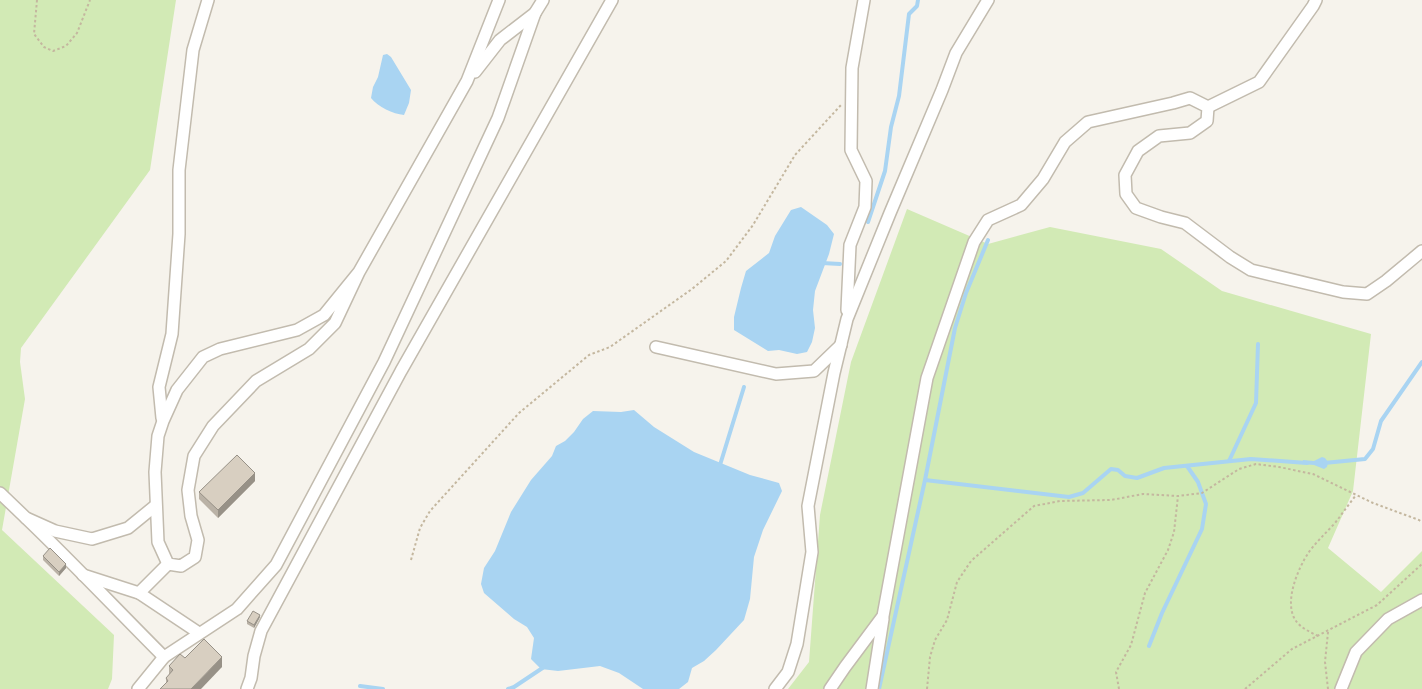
<svg xmlns="http://www.w3.org/2000/svg" width="1422" height="689" font-family="'Public Sans',sans-serif">
  <rect width="100%" height="100%" fill="#f6f3ec"/>
  <!-- green -->
  <g fill="#d2eab5">
    <polygon points="0,0 176,0 150,170 21,348 20,362 25,399 2,530 114,635 112,679 108,689 0,689"/>
    <polygon points="907,209 988,244 1050,227 1161,249 1222,291 1371,334 1353,491 1328,548 1381,592 1422,551 1422,689 788,689 809,662 820,515 851,362"/>
  </g>
  <!-- water -->
  <g fill="#a9d4f2">
    <path d="M387,54L391,57L411,90L409,103L404,115C393,114 378,107 371,98L373,87L378,77L383,55Z"/>
    <polygon points="801,207 827,225 834,234 829,254 815,291 813,310 815,328 812,342 807,352 797,354 779,350 768,351 734,330 734,317 741,288 746,271 769,253 775,236 791,210"/>
    <polygon points="634,410 654,427 694,452 750,475 779,483 782,491 763,530 754,557 750,599 744,620 716,650 704,661 692,668 688,682 679,689 643,689 619,673 600,666 558,671 541,669 531,659 534,638 527,627 514,619 484,593 481,584 484,568 495,551 511,512 531,480 552,456 556,446 565,441 574,432 583,419 593,411 621,412"/>
    <polygon points="1322,457 1325,458 1328,462 1327,467 1324,469 1314,465 1302,464 1303,460 1314,461"/>
  </g>
  <g fill="none" stroke-linecap="round" stroke-linejoin="round">
    <!-- stream -->
    <g stroke="#a9d4f2" stroke-width="4">
      <polyline points="868,222 885,171 891,127 899,96 909,14 917,6 918,0"/>
      <polyline points="822,263 840,264"/>
      <polyline points="1229,461 1256,403 1258,344"/>
      <polyline points="1324,463 1365,459 1373,449 1381,421 1422,362"/>
      <polyline points="720,465 744,387"/>
      <polyline points="925,480 955,328 966,293 988,240"/>
      <polyline points="1149,646 1162,613 1202,529 1206,504 1198,482 1187,466"/>
      <polyline points="360,686 383,689"/>
      <polyline points="508,689 514,687 544,667"/>
      <polyline points="879,689 925,480 1069,497 1083,493 1111,469 1118,470 1125,476 1137,478 1164,468 1251,459 1307,463"/>
    </g>
    <defs>
      <g id="minor">
        <polyline points="475,72 500,40 535,13 543,0"/>
        <polyline points="1208,107 1259,82 1313,6 1316,0"/>
        <polyline points="359,272 324,315 297,330 220,349 203,357 177,390 163,421 158,436 155,472 158,542 168,564 181,566 195,557 198,540 191,516 188,490 194,456 213,426 256,381 309,349 335,323 359,272 467,81 499,0"/>
        <polyline points="847,310 850,245 865,207 866,181 851,150 852,68 864,0"/>
        <polyline points="656,347 776,374 814,371 841,345"/>
        <polyline points="162,418 159,387 172,334 179,234 179,170 193,50 208,0"/>
        <polyline points="0,493 26,518 55,531 92,539 128,528 155,506"/>
        <path d="M26,518C73,563 118,611 164,657"/>
        <polyline points="83,575 139,593 199,633"/>
        <polyline points="139,593 168,564"/>
        <polyline points="138,689 164,657 237,609 276,565 384,362 498,118 535,13"/>
        <polyline points="247,689 251,678 254,656 261,631 401,371 612,0"/>
        <polyline points="775,689 788,672 797,644 812,552 808,506 834,373 847,319 890,213 942,90 956,53 988,0"/>
        <polyline points="830,689 845,667 883,616 927,378 974,242 988,220 1021,205 1043,179 1065,142 1088,122 1173,103 1190,98 1208,107 1207,121 1190,133 1159,136 1138,151 1125,175 1126,194 1136,208 1161,217 1185,223 1230,257 1251,270 1343,292 1367,294 1386,281 1422,251"/>
        <polyline points="872,689 883,619"/>
        <polyline points="1341,689 1356,652 1388,619 1422,600"/>
      </g>
    </defs>
    <!-- minor casing -->
    <use href="#minor" stroke="#c2bbae" stroke-width="14"/>
    <!-- path -->
    <g stroke="#c4b79f" stroke-width="2" stroke-dasharray="2.5 2.5" stroke-linecap="butt">
      <polyline points="37,0 34,34 44,47 53,51 66,46 77,33 90,0"/>
      <polyline points="411,560 420,528 430,511 519,413 589,355 610,347 692,289 726,261 753,225 795,155 841,105"/>
      <path d="M1318,636C1310,632 1301,628 1296,621C1283,603 1298,568 1309,552C1317,541 1326,533 1335,523C1342,514 1349,504 1356,495"/>
      <polyline points="927,689 930,657 935,640 947,620 957,582 971,561 1034,506 1060,501 1111,500 1143,494 1178,496 1202,493 1239,469 1256,464 1279,467 1313,474 1373,503 1419,520 1422,522"/>
      <polyline points="1119,689 1116,672 1131,645 1145,593 1168,550 1174,532 1178,496"/>
      <polyline points="1245,689 1292,649 1377,605 1422,564"/>
      <polyline points="1328,689 1325,662 1328,632"/>
    </g>
    <!-- minor -->
    <use href="#minor" stroke="#fff" stroke-width="11"/>
  </g>
  <!-- wall -->
  <g fill="#bab2a6">
    <polygon points="255,481 218,518 199,499 199,492"/>
    <polygon points="43,556 66,568 59,576 43,560"/>
    <polygon points="260,617 254,628 247,624 247,621"/>
    <polygon points="185,658 222,667 166,683 166,678 169,675 169,666"/>
  </g>
  <!-- shaded-wall -->
  <g fill="#979187">
    <polygon points="255,473 255,481 218,518 218,510"/>
    <polygon points="66,564 66,568 59,576 59,572"/>
    <polygon points="260,615 260,617 254,628 254,625"/>
    <polygon points="222,657 222,667 201,689 191,689"/>
  </g>
  <!-- building -->
  <g fill="#d8cfc1" stroke="#979187">
    <polygon points="237,455 255,473 218,510 199,492"/>
    <polygon points="50,548 66,564 59,572 43,556"/>
    <polygon points="253,611 260,615 254,625 247,621"/>
    <polygon points="204,639 222,657 191,689 160,689 168,681 166,678 173,670 169,666 180,654 185,658"/>
  </g>
</svg>
